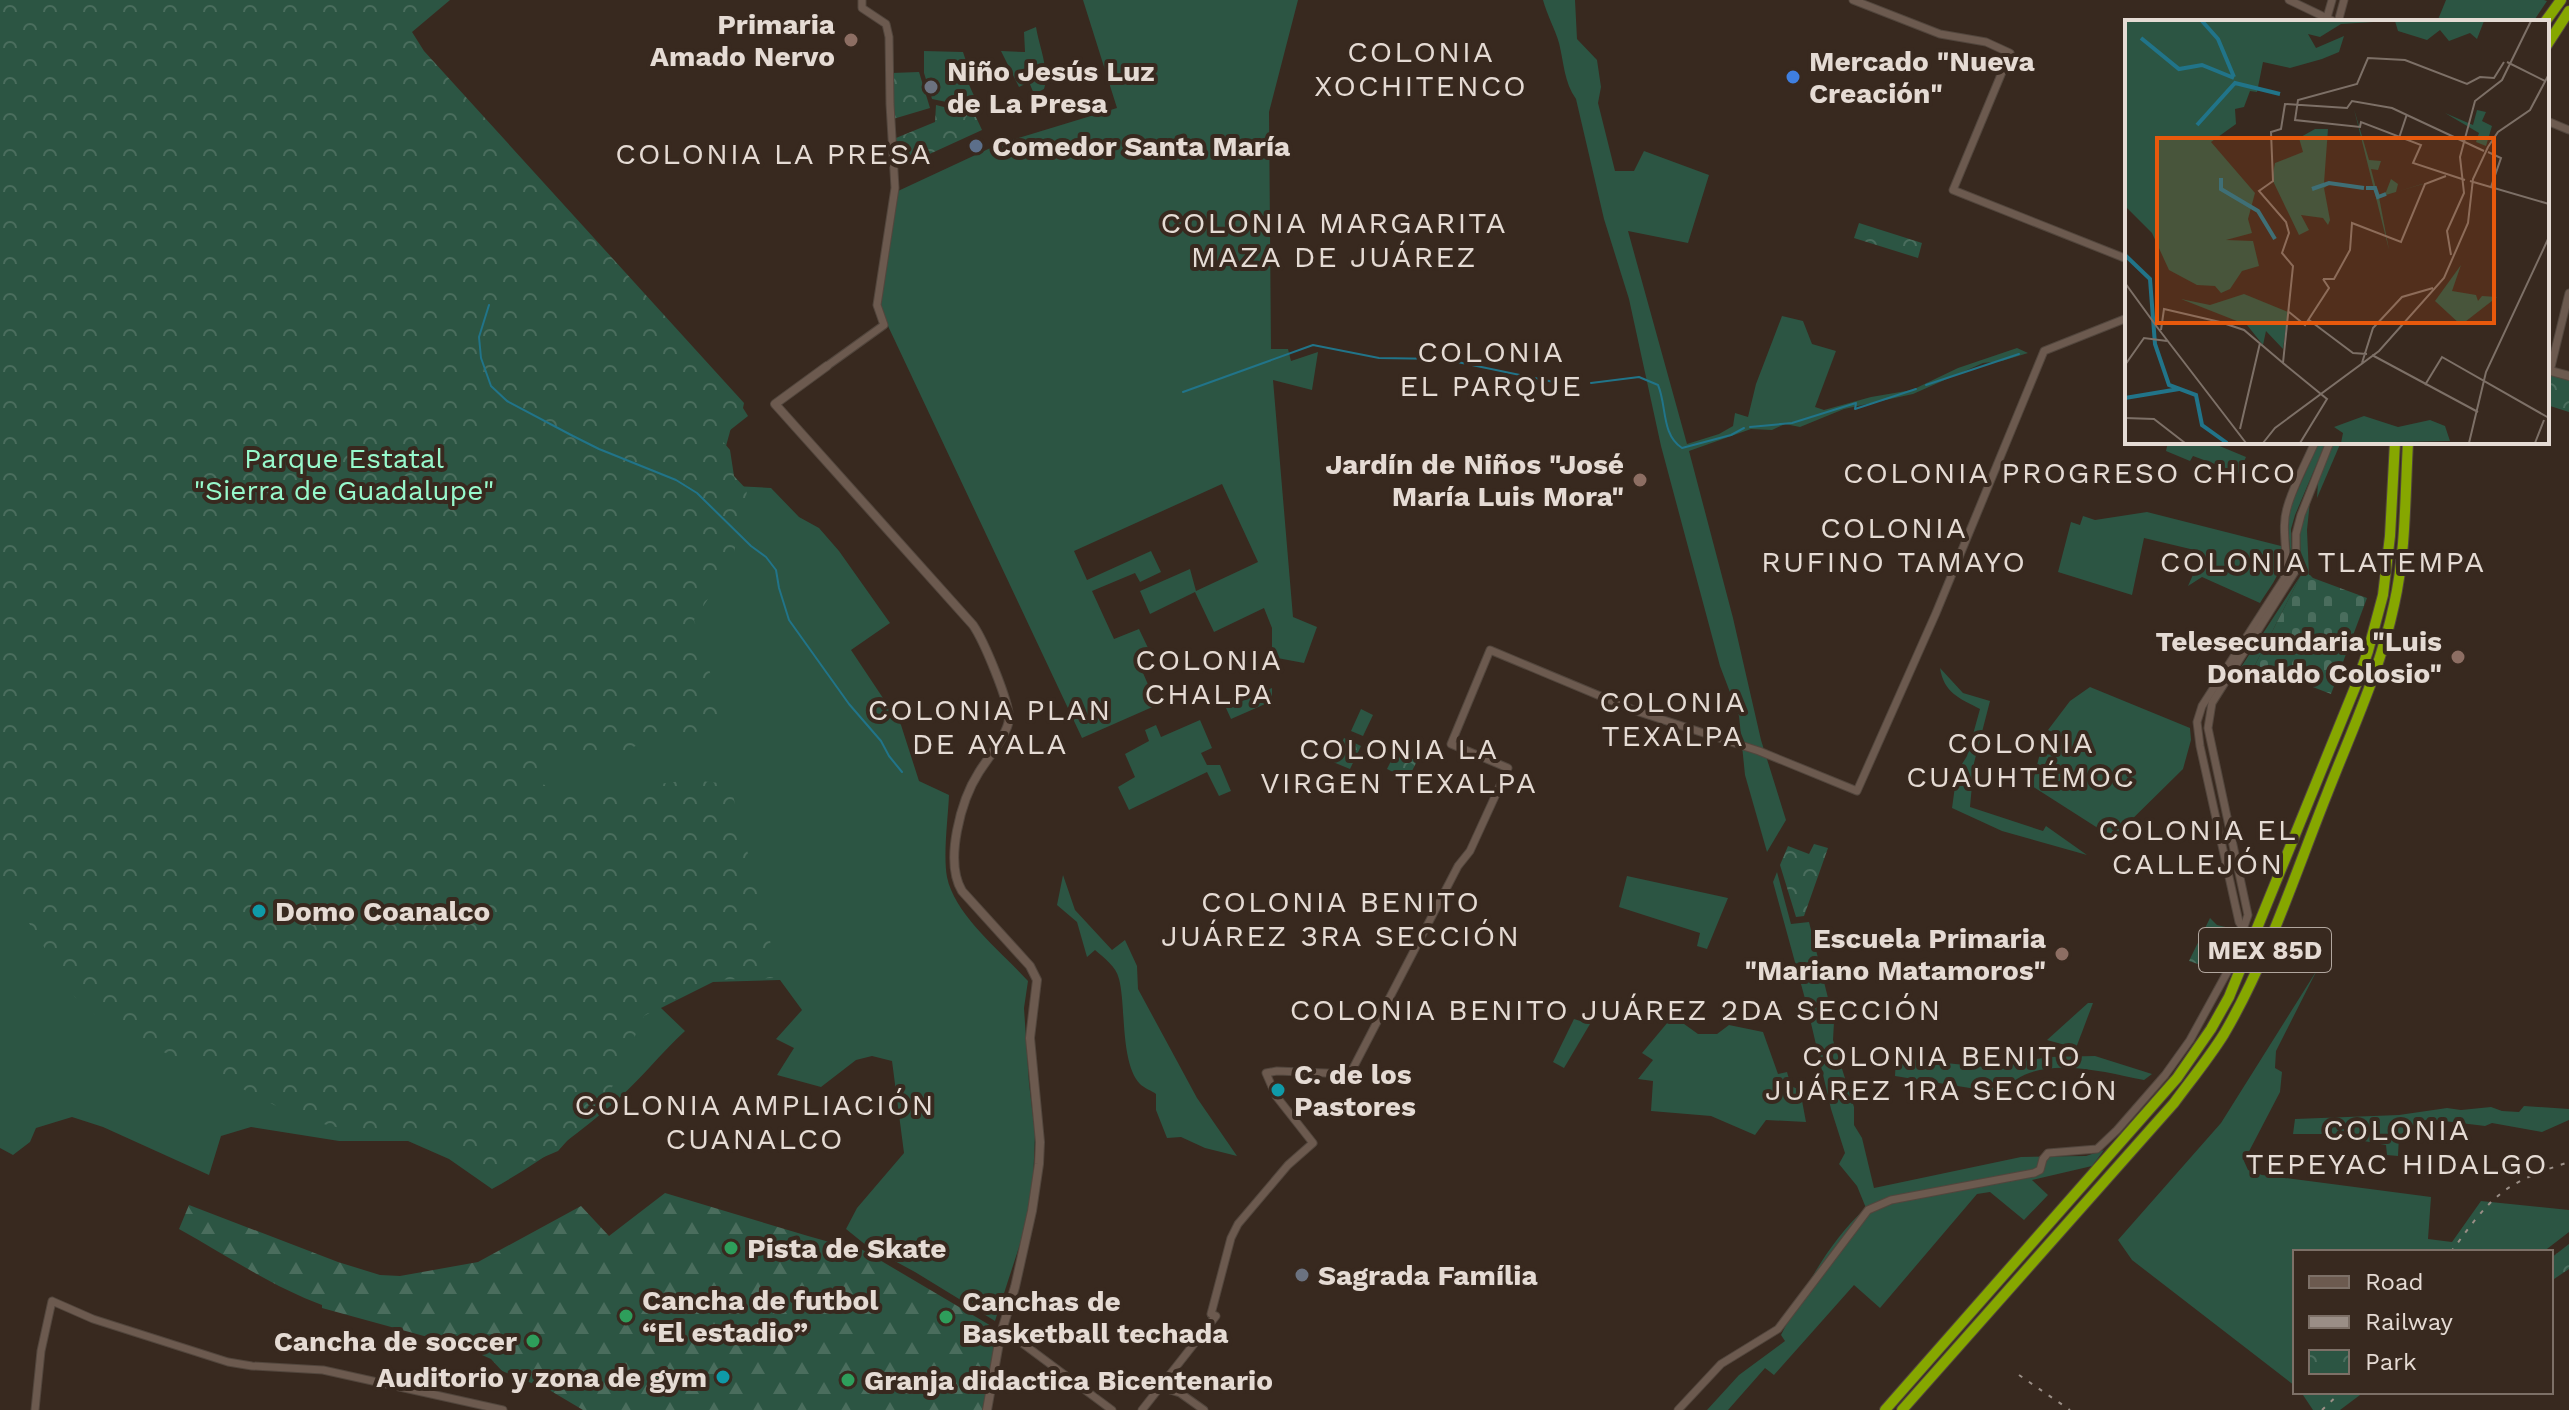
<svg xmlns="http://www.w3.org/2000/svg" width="2569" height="1410" font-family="'Work Sans',sans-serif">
  <defs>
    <pattern id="forest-firs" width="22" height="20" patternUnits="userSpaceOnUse" patternTransform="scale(2)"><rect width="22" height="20" fill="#2c5543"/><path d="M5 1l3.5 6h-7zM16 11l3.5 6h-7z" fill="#4a6d5d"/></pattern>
    <pattern id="cemetery-stones" width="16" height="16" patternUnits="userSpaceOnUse" patternTransform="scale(2)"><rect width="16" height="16" fill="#2c5543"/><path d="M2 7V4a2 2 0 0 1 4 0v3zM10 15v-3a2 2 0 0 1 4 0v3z" fill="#4a6d5d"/></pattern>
    <pattern id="park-crowns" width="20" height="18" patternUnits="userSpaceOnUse" patternTransform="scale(2)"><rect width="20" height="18" fill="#2c5543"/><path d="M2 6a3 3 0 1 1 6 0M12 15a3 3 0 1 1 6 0" fill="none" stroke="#4a6d5d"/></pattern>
  </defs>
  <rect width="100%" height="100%" fill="#38291f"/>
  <!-- grass -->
  <g fill="#2c5543">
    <path d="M0,0H436L406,27L422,57L734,417L723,457L735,486L771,488L799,517L819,528L839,551L890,623L851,650L901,725L919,781L949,795C948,818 943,855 947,877C955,916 1002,952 1028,981L1024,1008L1029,1083L1035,1134L1032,1207L995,1321L915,1272L867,1246L846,1229L857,1208L904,1153L892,1061L872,1056L856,1060L821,1087L777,1075L794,1048L776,1039L802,1010L780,980L713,982L661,1008L685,1031C660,1054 640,1080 615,1102C576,1136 537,1164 492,1189L449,1159L408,1141H339L251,1127L221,1136L209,1175L103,1127L72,1117L36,1128L30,1142L13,1155L0,1148Z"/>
    <polygon points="1083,0 1298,0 1269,112 1271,349 1288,349 1291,361 1318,352 1312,390 1273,380 1293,617 1317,627 1304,663 1272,657 1272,628 1264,608 1214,632 1195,592 1150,614 1140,591 1190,569 1196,591 1258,562 1222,484 1074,551 1087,580 1151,551 1161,572 1140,582 1135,573 1092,591 1114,639 1139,629 1149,650 1136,657 1157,705 1082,738 880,309 898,191 999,144 1117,108"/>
    <path d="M1543,0H1575L1577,39L1597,60L1601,87L1598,103L1615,171H1634L1644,151L1709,175L1688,243L1628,231L1687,444L1719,434L1733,426L1735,413L1748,417L1756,384L1782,316L1803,321L1812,344L1836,351L1815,407L1824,410L1871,397L1912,390L1958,368L2017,348L2028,353L2002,361L1983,363L1913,394L1844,409L1800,427L1785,424L1772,430L1751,429L1689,451L1733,618L1761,740L1786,820L1767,852L1745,775L1739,716L1720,666L1661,446L1629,299L1604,219L1576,99C1564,82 1564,63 1559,43C1555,29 1547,15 1543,0Z"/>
    <polygon points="2446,0 2544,0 2547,1 2533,22 2437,22"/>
    <path d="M1036,27C1039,46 1050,71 1044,89L1034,94L1029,82L1019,87L1001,51L1025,52L1024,32Z"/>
    <polygon points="924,51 963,52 967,64 961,67 980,109 932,99 924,73"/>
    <polygon points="2168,442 2210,442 2246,457 2239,473 2193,456 2190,461 2166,451"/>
    <polygon points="2319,442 2326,442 2295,515 2291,529 2292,564 2288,530 2289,510"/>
    <polygon points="2333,442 2341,442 2317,498 2318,482"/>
    <polygon points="2310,501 2307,530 2309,575 2301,575 2255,665 2232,681 2301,575 2300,528"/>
    <path d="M2147,512L2281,546C2284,572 2274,581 2260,603L2202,577L2188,586L2203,552L2144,538L2132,595L2058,572L2071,522L2080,525L2083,516L2095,520Z"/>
    <path d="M1940,668L1963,693L1990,701L1974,763L1970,807L2043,831L2046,826L2087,855L2002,831L1952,808L1957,772L1967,756L1980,709C1959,698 1944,693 1940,668Z"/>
    <polygon points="2090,687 2190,728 2191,740 2183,769 2117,834 2104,832 2032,786 2040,753 2058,756 2063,737 2048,730 2070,701"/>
    <polygon points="1272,688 1272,701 1231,719 1226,708"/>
    <polygon points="1361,709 1373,715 1363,736 1351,731"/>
    <polygon points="1200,720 1212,748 1201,753 1207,765 1220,765 1231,791 1219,796 1207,772 1129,810 1118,787 1135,777 1125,754 1149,741 1145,730 1156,725 1161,737"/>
    <path d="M1777,872L1791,924L1809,922L1834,1022L1833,1040L1854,1107V1125L1862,1138L1874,1188L2021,1157L2086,1156L2104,1150L2092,1166L2032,1180L2048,1195L2024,1220L1990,1192L1977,1194L1880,1308L1854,1285L1774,1375L1765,1368L1728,1410H1707L1739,1375L1785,1341L1781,1335C1804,1290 1828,1242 1866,1208L1857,1186L1839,1164L1845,1153L1831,1109L1807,1006L1773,882Z"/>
    <path d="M1063,875L1075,910L1112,950L1125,940L1137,966L1138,989L1197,1098L1237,1156L1205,1148L1181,1137L1167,1138L1156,1110V1094C1152,1091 1144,1088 1140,1084C1120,1063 1126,1005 1119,979C1116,966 1104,958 1095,950L1087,957L1077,922L1057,905Z"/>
    <polygon points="1627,876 1728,898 1707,949 1697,946 1700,933 1619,907"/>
    <polygon points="2317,970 2276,1051 2275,1068 2282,1072 2280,1092 2244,1161 2248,1170 2262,1175 2431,1197 2428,1239 2452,1242 2481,1201 2569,1210 2569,1232 2543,1252 2295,1252 2295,1386 2132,1260 2118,1240 2221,1123"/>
    <polygon points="2088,1003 2093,1003 2076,1048 2047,1040"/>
    <polygon points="1673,1016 1698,1034 1717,1034 1729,1025 1763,1032 1778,1074 1787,1072 1791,1086 1800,1090 1806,1122 1766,1120 1755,1135 1711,1116 1651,1111 1653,1081 1638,1079 1653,1060 1642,1053"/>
    <polygon points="1574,1019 1590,1024 1564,1068 1553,1062"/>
    <path d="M2095,1056L2152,1074L2144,1080C2099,1071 2034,1052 2001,1093L1895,1076L1896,1058L1985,1067L2049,1057Z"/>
    <polygon points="2524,1106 2569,1109 2569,1120 2542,1132 2492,1123 2485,1126 2428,1119 2410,1127 2399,1136 2398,1156 2387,1155 2386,1145 2325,1134 2293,1134 2295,1119 2399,1115 2447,1108 2461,1110 2491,1107 2502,1111 2519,1112"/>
    <polygon points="2301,1392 2364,1392 2340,1410 2313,1410"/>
  </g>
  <!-- forest -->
  <path fill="url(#forest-firs)" d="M665,1193L808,1236L840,1245L856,1246L998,1330L983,1410H583L551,1391L502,1371L491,1359L464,1347L322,1308V1305C271,1286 226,1255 179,1229L189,1205L338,1262L380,1275L400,1276L478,1262L581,1206L609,1236Z"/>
  <!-- cemetery -->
  <polygon fill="url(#cemetery-stones)" points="2301,575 2310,575 2313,578 2367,598 2331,694 2255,665"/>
  <!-- park -->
  <g fill="url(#park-crowns)">
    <polygon points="0,0 450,0 412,32 424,51 744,403 743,408 748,416 720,438 730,450 734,476 747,490 744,517 735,547 734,560 694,620 726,725 669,738 653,739 611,756 583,755 515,776 545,785 587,793 690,780 730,784 770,939 774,978 710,980 644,1016 609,1094 558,1151 485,1182 441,1127 394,1135 370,1135 302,1119 211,1073 136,1040 88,1010 62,984 44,947 0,877"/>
    <polygon points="919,72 930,108 893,119 892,73"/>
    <polygon points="936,105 975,115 982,130 899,168 896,138 935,122"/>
    <polygon points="1859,223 1922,243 1918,258 1854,238"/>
    <polygon points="2552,374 2569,379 2569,412 2547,405 2547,384"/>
    <polygon points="1344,738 1361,746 1350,769 1333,762"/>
    <polygon points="1396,751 1417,761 1408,779 1387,769"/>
    <polygon points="1814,844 1828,848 1804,916 1796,917 1780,865 1788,846 1809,854"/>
    <polygon points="2210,918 2217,925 2237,930 2221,972 2189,961"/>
    <polygon points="2569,1244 2569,1269 2551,1281 2551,1258"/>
  </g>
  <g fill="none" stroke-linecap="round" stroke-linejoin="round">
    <!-- stream -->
    <g stroke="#217489" stroke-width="2">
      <polyline points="489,305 479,337 481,358 491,386 507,401 573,436 599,449 676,480 697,493 751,546 766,557 776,570 779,588 789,620 849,704 881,741 889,756 902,772"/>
      <path d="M1591,383L1639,377L1658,385C1667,406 1661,434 1682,448L1731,435L1744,428"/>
      <polyline points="1926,385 2019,354"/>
      <polyline points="1183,392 1313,345 1379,358 1443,359 1568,385 1579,384"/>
      <polyline points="1750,427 1792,423 1856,403 1855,409 1916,389"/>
    </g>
    <defs>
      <g id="tertiary">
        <polyline points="1853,0 1940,34 1986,42 2010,53 1953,190 2127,259"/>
        <polyline points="2289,0 2335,22"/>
        <polyline points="2326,21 2332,0"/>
        <polyline points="2338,22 2344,0"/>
        <polyline points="2547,121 2569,130"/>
        <polyline points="827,366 884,325 877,305 895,188 890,104 889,37 886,24 862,8 862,0"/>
        <polyline points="2550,371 2569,293"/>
        <path d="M2243,928L2239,922L2200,746L2197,722L2202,706L2284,579C2290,555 2280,531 2287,508C2293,486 2306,463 2315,442"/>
        <polyline points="1003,1329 1112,1410"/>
        <polyline points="1161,1387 1180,1393 1204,1410"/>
        <polyline points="35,1410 41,1351 52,1301 93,1319 228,1362 252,1366 323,1370 503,1410"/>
        <polyline points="1142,1410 1216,1316 1211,1314 1231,1238 1238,1224 1288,1165 1313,1143 1276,1096 1266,1073 1277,1071 1350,1074 1458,866 1470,851 1508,768 1451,744 1490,650 1636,711 1759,751 1857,791 1936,613 2044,351 2127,318"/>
        <polyline points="1678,1410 1721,1364 1778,1329 1868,1210 1891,1200 2034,1173 2040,1170 2043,1159 2048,1153 2097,1149 2117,1130 2165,1075 2190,1040 2229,969 2248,915 2208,728 2212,703 2296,570 2296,534 2301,515 2330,442"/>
      </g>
      <g id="secondary">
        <path d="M827,366L775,404L973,625C984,641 1009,701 1009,718C1009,733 987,759 979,772C961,800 944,861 962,891L1030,966L1037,980L1030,1038L1040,1142L1039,1164L1032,1211L1015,1287L1000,1337L987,1410"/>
        <polyline points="2547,370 2569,376"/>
      </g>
      <g id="motorway">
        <polyline points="2545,22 2561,0"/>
        <polyline points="2547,45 2569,11"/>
        <polyline points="1885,1410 2177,1078 2211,1029 2229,997 2356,685 2368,651 2383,595 2390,536 2395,442"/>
        <path d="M1902,1410L2174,1103C2191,1080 2209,1058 2224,1034C2268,959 2295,874 2327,794C2351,732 2380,671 2394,605C2406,552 2405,496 2408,442"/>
      </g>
    </defs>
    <!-- tertiary casing -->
    <use href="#tertiary" stroke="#52463d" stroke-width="9"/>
    <!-- secondary casing -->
    <use href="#secondary" stroke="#52463d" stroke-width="10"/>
    <!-- motorway casing -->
    <use href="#motorway" stroke="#52463d" stroke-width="12"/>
    <!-- tertiary -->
    <use href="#tertiary" stroke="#6c5a4f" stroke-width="7"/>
    <!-- secondary -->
    <use href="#secondary" stroke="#6c5a4f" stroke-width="8"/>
    <!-- motorway -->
    <use href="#motorway" stroke="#86a700" stroke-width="10"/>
    <!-- rail -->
    <g stroke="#9a8e86" stroke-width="2" stroke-dasharray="4 8" stroke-linecap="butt">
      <path d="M2451,1252C2492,1196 2501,1184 2569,1162"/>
      <polyline points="2019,1375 2070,1410"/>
      <polyline points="2322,1410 2341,1392"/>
    </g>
  </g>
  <!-- markers -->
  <g fill="#8d6e63" stroke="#38291f" stroke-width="3">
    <circle cx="851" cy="40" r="8"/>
    <circle cx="1640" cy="480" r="8"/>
    <circle cx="2458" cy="657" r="8"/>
    <circle cx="2062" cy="954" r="8"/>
  </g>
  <circle fill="#3f7fe0" stroke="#38291f" stroke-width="3" cx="1793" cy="77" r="8"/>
  <g fill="#6b7280" stroke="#38291f" stroke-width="3">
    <circle cx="931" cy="87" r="8"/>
    <circle cx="1302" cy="1275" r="8"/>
  </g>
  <circle fill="#5c6f8a" stroke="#38291f" stroke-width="3" cx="976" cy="146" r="8"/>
  <g fill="#0f9aa8" stroke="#38291f" stroke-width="3">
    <circle cx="259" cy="911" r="8"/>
    <circle cx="1278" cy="1090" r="8"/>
    <circle cx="723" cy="1377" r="8"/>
  </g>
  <g fill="#2e9e5b" stroke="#38291f" stroke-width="3">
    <circle cx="731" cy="1248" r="8"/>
    <circle cx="626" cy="1316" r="8"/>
    <circle cx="946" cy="1317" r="8"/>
    <circle cx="533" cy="1341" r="8"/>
    <circle cx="848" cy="1380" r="8"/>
  </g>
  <g text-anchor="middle" stroke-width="8" stroke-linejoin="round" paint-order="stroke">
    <!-- shield labels -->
    <rect fill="#38291f" stroke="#b1a69e" stroke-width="2" x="2199" y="928" width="132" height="44" rx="6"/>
    <g font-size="26" font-weight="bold" fill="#e5dbd4">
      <text x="2265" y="959">MEX 85D</text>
    </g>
    <!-- poi labels -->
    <g font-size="28" font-weight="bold" fill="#e5dbd4" stroke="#38291f" text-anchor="start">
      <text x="835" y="34" text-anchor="end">Primaria<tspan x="835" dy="32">Amado Nervo</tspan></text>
      <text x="1809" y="71">Mercado "Nueva<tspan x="1809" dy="32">Creación"</tspan></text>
      <text x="947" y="81">Niño Jesús Luz<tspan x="947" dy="32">de La Presa</tspan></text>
      <text x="992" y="156">Comedor Santa María</text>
      <text x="1624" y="474" text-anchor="end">Jardín de Niños "José<tspan x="1624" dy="32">María Luis Mora"</tspan></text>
      <text x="2442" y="651" text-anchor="end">Telesecundaria "Luis<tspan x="2442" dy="32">Donaldo Colosio"</tspan></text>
      <text x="275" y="921">Domo Coanalco</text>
      <text x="2046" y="948" text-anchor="end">Escuela Primaria<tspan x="2046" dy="32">"Mariano Matamoros"</tspan></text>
      <text x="1294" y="1084">C. de los<tspan x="1294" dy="32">Pastores</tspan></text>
      <text x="747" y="1258">Pista de Skate</text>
      <text x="1318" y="1285">Sagrada Família</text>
      <text x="642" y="1310">Cancha de futbol<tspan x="642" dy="32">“El estadio”</tspan></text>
      <text x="962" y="1311">Canchas de<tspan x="962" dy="32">Basketball techada</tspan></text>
      <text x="517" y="1351" text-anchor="end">Cancha de soccer</text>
      <text x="707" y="1387" text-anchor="end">Auditorio y zona de gym</text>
      <text x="864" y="1390">Granja didactica Bicentenario</text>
    </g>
    <!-- park labels -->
    <g font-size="28" fill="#97f9cc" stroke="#38291f">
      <text x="344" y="468">Parque Estatal<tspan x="344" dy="32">"Sierra de Guadalupe"</tspan></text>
    </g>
    <!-- neighbourhood labels -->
    <g font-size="30" letter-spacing="2" fill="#e5dbd4" stroke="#38291f">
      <text x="1421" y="62">COLONIA<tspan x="1421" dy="34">XOCHITENCO</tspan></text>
      <text x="774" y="164">COLONIA LA PRESA</text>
      <text x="1334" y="233">COLONIA MARGARITA<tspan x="1334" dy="34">MAZA DE JUÁREZ</tspan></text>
      <text x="1491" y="362">COLONIA<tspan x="1491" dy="34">EL PARQUE</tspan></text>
      <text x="2070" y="483">COLONIA PROGRESO CHICO</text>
      <text x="1894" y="538">COLONIA<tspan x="1894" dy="34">RUFINO TAMAYO</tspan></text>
      <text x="2323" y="572">COLONIA TLATEMPA</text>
      <text x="1209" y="670">COLONIA<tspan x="1209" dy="34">CHALPA</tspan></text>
      <text x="1673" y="712">COLONIA<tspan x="1673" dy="34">TEXALPA</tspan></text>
      <text x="990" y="720">COLONIA PLAN<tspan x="990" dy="34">DE AYALA</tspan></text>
      <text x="2021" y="753">COLONIA<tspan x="2021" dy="34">CUAUHTÉMOC</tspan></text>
      <text x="1399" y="759">COLONIA LA<tspan x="1399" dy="34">VIRGEN TEXALPA</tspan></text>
      <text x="2198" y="840">COLONIA EL<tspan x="2198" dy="34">CALLEJÓN</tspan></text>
      <text x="1341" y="912">COLONIA BENITO<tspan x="1341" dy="34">JUÁREZ 3RA SECCIÓN</tspan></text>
      <text x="1616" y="1020">COLONIA BENITO JUÁREZ 2DA SECCIÓN</text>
      <text x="1942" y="1066">COLONIA BENITO<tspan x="1942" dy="34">JUÁREZ 1RA SECCIÓN</tspan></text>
      <text x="755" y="1115">COLONIA AMPLIACIÓN<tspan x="755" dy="34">CUANALCO</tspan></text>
      <text x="2397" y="1140">COLONIA<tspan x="2397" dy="34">TEPEYAC HIDALGO</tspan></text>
    </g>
  </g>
  <!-- overview -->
  <g transform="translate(2125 20)">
    <rect width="424" height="424" fill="#38291f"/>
    <path d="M229,89L244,140L256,141L253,150L246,149L253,176L261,172L266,159L273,164L271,172L297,164H298L254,177L264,230ZM352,90L361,92L357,101L367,106L361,126L351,122L354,113L320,93L348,105ZM190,109H203L199,163L205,164L199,168L205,200L203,205L198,198L176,195L184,210L174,215L147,159L150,143L178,132L174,118ZM336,245L327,271L351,275L353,281L357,276L372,277L336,305L310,281ZM239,396L273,407L305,400L320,406L325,421L216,423L218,413L209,407Z" fill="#2c5543"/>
    <path d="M119,274L163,292L158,329L141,311L138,325L122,305L56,279L85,285Z" fill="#2c5543"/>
    <path d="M0,1H265L216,4L195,17L183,14L191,28L219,16L214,32L197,39L165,48L138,42L132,72L125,71L119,87L110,89L111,104L86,122L130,173L123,199L127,213L101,220L128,221L134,246L117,251L105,269L96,273L90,266L72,265L44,250L27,213L0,186ZM270,1H359L352,19L345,13L324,21L315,10L302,20L273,11Z" fill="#2c5543"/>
    <path fill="none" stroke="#217489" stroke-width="4" d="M77,1L93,19L109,57M16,18L54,49L77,45L109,58M72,105L110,63L155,74M96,158V169L133,191L150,219M241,168H250L253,177L261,174M187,169L204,163L239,168M0,235L25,259L30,324L44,365L71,375L77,405L102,423M0,378L54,369"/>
    <path fill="none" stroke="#7d7067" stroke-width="2" d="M382,42L420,61M274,118L282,94M363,132L376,138L366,167M340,160L288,143L296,125L236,102L235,107L170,100L173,80L232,64L243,38L280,40L342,64L355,57L369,58L379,42M345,161L424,184M141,166L148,161L146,112L156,109L160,84L222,88L227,81L267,88L359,131M141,166L134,171L161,202L164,213L157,233L168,246L158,343L202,379L175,423M326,235L322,211L339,173L335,137L350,81L377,60L406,1M198,259H209L225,230L227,203L276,222L300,164L321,156M0,263L32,307M164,292L180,305L204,268L198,259M184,300L228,333L242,334M32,307L121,423M36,310L39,289L95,302L119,310L158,343M247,335L353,392M237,343L248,308L277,277L308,268M0,345L19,318L42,321M300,365L317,337L424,398M0,398L29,399L60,423M115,409L135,323M138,423L150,408L254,331L319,258L343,203L348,159L363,127L373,112L405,90L424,54M344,423L361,352L424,217M410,423L419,400"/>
    <path fill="#e8590c" fill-opacity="0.15" stroke="#e8590c" stroke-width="4" d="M32,118H369V303H32Z"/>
    <rect width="424" height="424" fill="none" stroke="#e5dbd4" stroke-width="4"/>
  </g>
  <!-- legend -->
  <rect x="2293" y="1250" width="260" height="144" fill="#38291f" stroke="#7d7067" stroke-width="2"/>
  <rect x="2309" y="1276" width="40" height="12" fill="#6c5a4f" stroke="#7d7067" stroke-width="2"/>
  <text x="2365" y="1290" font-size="24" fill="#e5dbd4">Road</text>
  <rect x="2309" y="1316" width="40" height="12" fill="#9a8e86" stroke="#7d7067" stroke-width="2"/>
  <text x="2365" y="1330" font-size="24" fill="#e5dbd4">Railway</text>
  <rect x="2309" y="1350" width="40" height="24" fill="url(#park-crowns)" stroke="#7d7067" stroke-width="2"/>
  <text x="2365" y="1370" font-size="24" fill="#e5dbd4">Park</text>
</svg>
